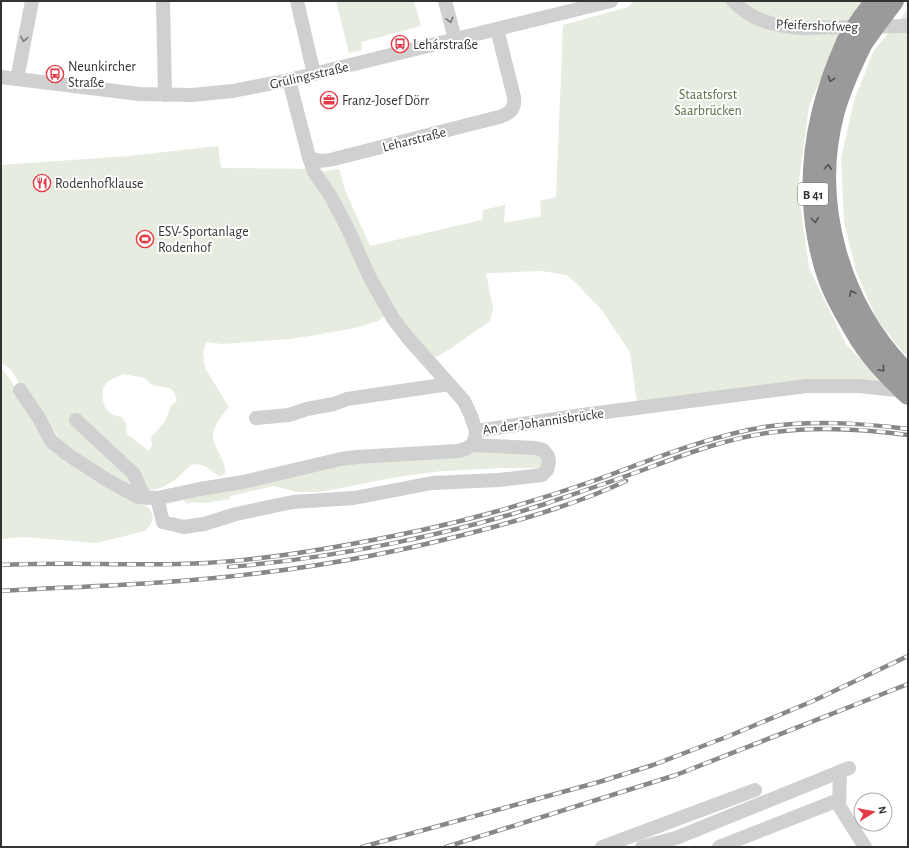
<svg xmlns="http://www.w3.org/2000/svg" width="909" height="848" font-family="'Alegreya Sans',sans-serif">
  <rect width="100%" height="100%" fill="#fff"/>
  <!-- green -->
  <g fill="#e6ecdf" fill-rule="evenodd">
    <polygon points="336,1 414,1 421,26 361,42 362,50 349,53"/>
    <path d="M638,1H865L841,33L809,106L798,188L809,268L846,344L882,382L637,403L630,352L601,309L577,284L567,275L541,271L491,273L486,274L493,308L490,321L450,349L433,359L386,315L378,321L356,328L310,336L289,339L222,344L206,342L203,353L205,368L229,407C224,413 218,420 215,427C206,444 228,458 225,474L219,476L205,466L198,464L191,465L175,480L163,487L154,490L147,489L138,491L125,484L62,444L44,414L21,386L12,371L1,362V165L129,156L218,146L221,168L318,169L321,172L339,169L345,190L370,246L482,220L483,210L505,205L504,223L541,216L540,201L556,197L563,25L628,7L632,3ZM123,374L145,378L152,385L170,388L175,394L177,401L171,406L165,421L151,438L152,445L149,451L127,434L126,424L122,417C104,414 102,405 103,388L108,381Z"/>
    <polygon points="908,9 908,357 901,350 877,320 856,271 844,222 841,158 854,101 873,52"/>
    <polygon points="1,369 7,375 42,428 150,509 153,517 151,524 145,531 97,543 25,537 1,539"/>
    <polygon points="471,452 531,452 543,457 541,467 537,468 501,468 442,471 391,478 320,492 296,492 274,486 230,496 230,499 204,503 191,502 188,504 182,500 164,505 163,501 348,464"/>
  </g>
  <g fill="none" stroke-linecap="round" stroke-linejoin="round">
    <!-- minor -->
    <g stroke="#d0d0d0" stroke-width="14">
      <polyline points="163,1 165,95"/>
      <polyline points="297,1 314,74"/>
      <polyline points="445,1 455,39"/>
      <path d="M733,1C752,21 775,26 801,28L908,26"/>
      <polyline points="1,77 139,94 192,95 233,91 289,80 611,1"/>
      <polyline points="17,79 32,1"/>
      <path d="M289,80L309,157C318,162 324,161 334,159L495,118C507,115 516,111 514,97L497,29"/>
      <polyline points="20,390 39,418 51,441 67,454 107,480 138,497 157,498 200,489 243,482 341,459 357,457 458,451 465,449 472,445 475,438 476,431 471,416 464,401 408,338 394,320 370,278 348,229 330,195 314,172 309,157"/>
      <polyline points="256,418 289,415 307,409 334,404 347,399 449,384"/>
      <polyline points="76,420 134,474 141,491 147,498"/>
      <polyline points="476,431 582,415 807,386 859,386 906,391"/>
      <polyline points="157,498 163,522 184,527 204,524 236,514 293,502 354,498 432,483 499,480 542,475 547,470 549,462 548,456 543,450 535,448 472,445"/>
      <polyline points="839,805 840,772"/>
      <polyline points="602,847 755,790"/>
      <polyline points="642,847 676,838 849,768"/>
      <polyline points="719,847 836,801 865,847"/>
    </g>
    <!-- highway -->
    <g stroke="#9a9a9a" stroke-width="20">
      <path d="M846,42C818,104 805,170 817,237C820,253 824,269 830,284C838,304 849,322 860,340"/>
      <path d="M863,43C852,65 842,87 835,111C810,203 840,307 908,374"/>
    </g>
    <defs>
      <g id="rail">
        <path d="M1,565C69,561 137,567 206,563C277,559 352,545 422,530C481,517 539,500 596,480C651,460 706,437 764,427C813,420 860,423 908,429"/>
        <path d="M229,567C333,558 445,536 545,504C580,492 616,480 651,467C691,452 732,437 775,432C820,426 864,429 908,435"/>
        <path d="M1,591C87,586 174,584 260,573C336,564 412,549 486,529C534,516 581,502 626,481"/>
        <polyline points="362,847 599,782 653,765 729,736 813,701 908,656"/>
        <polyline points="446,847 676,775 908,684"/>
      </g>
    </defs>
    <!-- rail casing -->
    <use href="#rail" stroke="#888" stroke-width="4.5"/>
    <!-- rail -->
    <use href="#rail" stroke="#fff" stroke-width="3" stroke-dasharray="9" stroke-linecap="butt"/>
    <!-- highway-bridge -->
    <g stroke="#9a9a9a" stroke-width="20">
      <polyline points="846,42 862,18 875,1"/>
      <polyline points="863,43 878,22 894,1"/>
      <path d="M860,340C873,361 891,378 908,395"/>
    </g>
  </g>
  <!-- one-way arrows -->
  <defs><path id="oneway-chevron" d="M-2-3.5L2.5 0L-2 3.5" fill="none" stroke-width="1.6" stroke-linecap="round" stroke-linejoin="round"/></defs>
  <g stroke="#7a7a7a">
    <use href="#oneway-chevron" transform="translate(450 20) rotate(75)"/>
    <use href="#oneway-chevron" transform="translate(24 39) rotate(101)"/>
  </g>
  <g stroke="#525252">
    <use href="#oneway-chevron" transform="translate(831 79) rotate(108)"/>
    <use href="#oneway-chevron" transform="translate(828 167) rotate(-86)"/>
    <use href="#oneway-chevron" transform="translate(815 220) rotate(83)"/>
    <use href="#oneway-chevron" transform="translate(852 293) rotate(-114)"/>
    <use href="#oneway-chevron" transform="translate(882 369) rotate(50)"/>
  </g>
  <!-- icons -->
  <defs>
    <symbol id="bus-ring" viewBox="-11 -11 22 22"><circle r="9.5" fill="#fff" stroke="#e63946" stroke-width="1.5"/><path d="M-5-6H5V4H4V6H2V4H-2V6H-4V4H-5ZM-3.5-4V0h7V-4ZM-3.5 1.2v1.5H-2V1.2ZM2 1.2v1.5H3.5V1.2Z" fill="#e63946"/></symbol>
    <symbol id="office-ring" viewBox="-11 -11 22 22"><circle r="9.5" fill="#fff" stroke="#e63946" stroke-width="1.5"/><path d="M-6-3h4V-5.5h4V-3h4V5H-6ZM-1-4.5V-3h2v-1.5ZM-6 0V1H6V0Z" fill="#e63946"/></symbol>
    <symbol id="restaurant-ring" viewBox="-11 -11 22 22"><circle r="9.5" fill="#fff" stroke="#e63946" stroke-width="1.5"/><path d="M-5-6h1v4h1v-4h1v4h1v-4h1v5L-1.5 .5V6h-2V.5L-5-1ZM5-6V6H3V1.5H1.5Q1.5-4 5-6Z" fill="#e63946"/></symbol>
    <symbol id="stadium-ring" viewBox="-11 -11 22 22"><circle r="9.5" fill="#fff" stroke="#e63946" stroke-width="1.5"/><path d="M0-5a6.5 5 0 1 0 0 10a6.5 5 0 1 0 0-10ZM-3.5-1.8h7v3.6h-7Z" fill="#e63946"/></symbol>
  </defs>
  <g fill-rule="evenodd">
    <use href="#bus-ring" x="390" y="34" width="20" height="20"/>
    <use href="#bus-ring" x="45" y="64" width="20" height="20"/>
    <use href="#office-ring" x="319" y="90" width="20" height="20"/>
    <use href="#restaurant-ring" x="32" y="173" width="20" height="20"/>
    <use href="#stadium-ring" x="135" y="229" width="20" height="20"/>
  </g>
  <g text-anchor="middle" stroke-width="4" stroke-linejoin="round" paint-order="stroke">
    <!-- shield labels -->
    <rect fill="#fff" stroke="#707070" stroke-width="1" x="798" y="183" width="30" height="22" rx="3"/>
    <g font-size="13" font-weight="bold" fill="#333">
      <text x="813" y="199">B 41</text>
    </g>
    <!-- street labels -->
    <g font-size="14" fill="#333" stroke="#fff">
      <text transform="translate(817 25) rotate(2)" y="5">Pfeifershofweg</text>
      <text transform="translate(309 75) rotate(-13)" y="5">Grülingsstraße</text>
      <text transform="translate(414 139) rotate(-14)" y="5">Leharstraße</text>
      <text transform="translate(543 421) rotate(-8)" y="5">An der Johannisbrücke</text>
    </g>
    <!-- poi labels -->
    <g font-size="14" fill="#333" stroke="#fff" text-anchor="start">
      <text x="413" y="49">Lehárstraße</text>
      <text x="68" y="71">Neunkircher<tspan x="68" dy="16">Straße</tspan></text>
      <text x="342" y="105">Franz-Josef Dörr</text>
      <text x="55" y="188">Rodenhofklause</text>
      <text x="158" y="236">ESV-Sportanlage<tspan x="158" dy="16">Rodenhof</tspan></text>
    </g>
    <!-- park labels -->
    <g font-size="14" fill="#56703f" stroke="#fff">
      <text x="708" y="99">Staatsforst<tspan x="708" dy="16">Saarbrücken</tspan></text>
    </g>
  </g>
  <!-- border -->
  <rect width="909" height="848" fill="none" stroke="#333333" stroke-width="4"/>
  <!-- north arrow -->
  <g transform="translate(873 812) rotate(79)"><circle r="19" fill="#ffffff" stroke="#adadad"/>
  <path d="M0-3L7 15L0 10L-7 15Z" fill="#e63946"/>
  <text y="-6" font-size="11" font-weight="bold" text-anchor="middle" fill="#333333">N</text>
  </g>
</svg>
